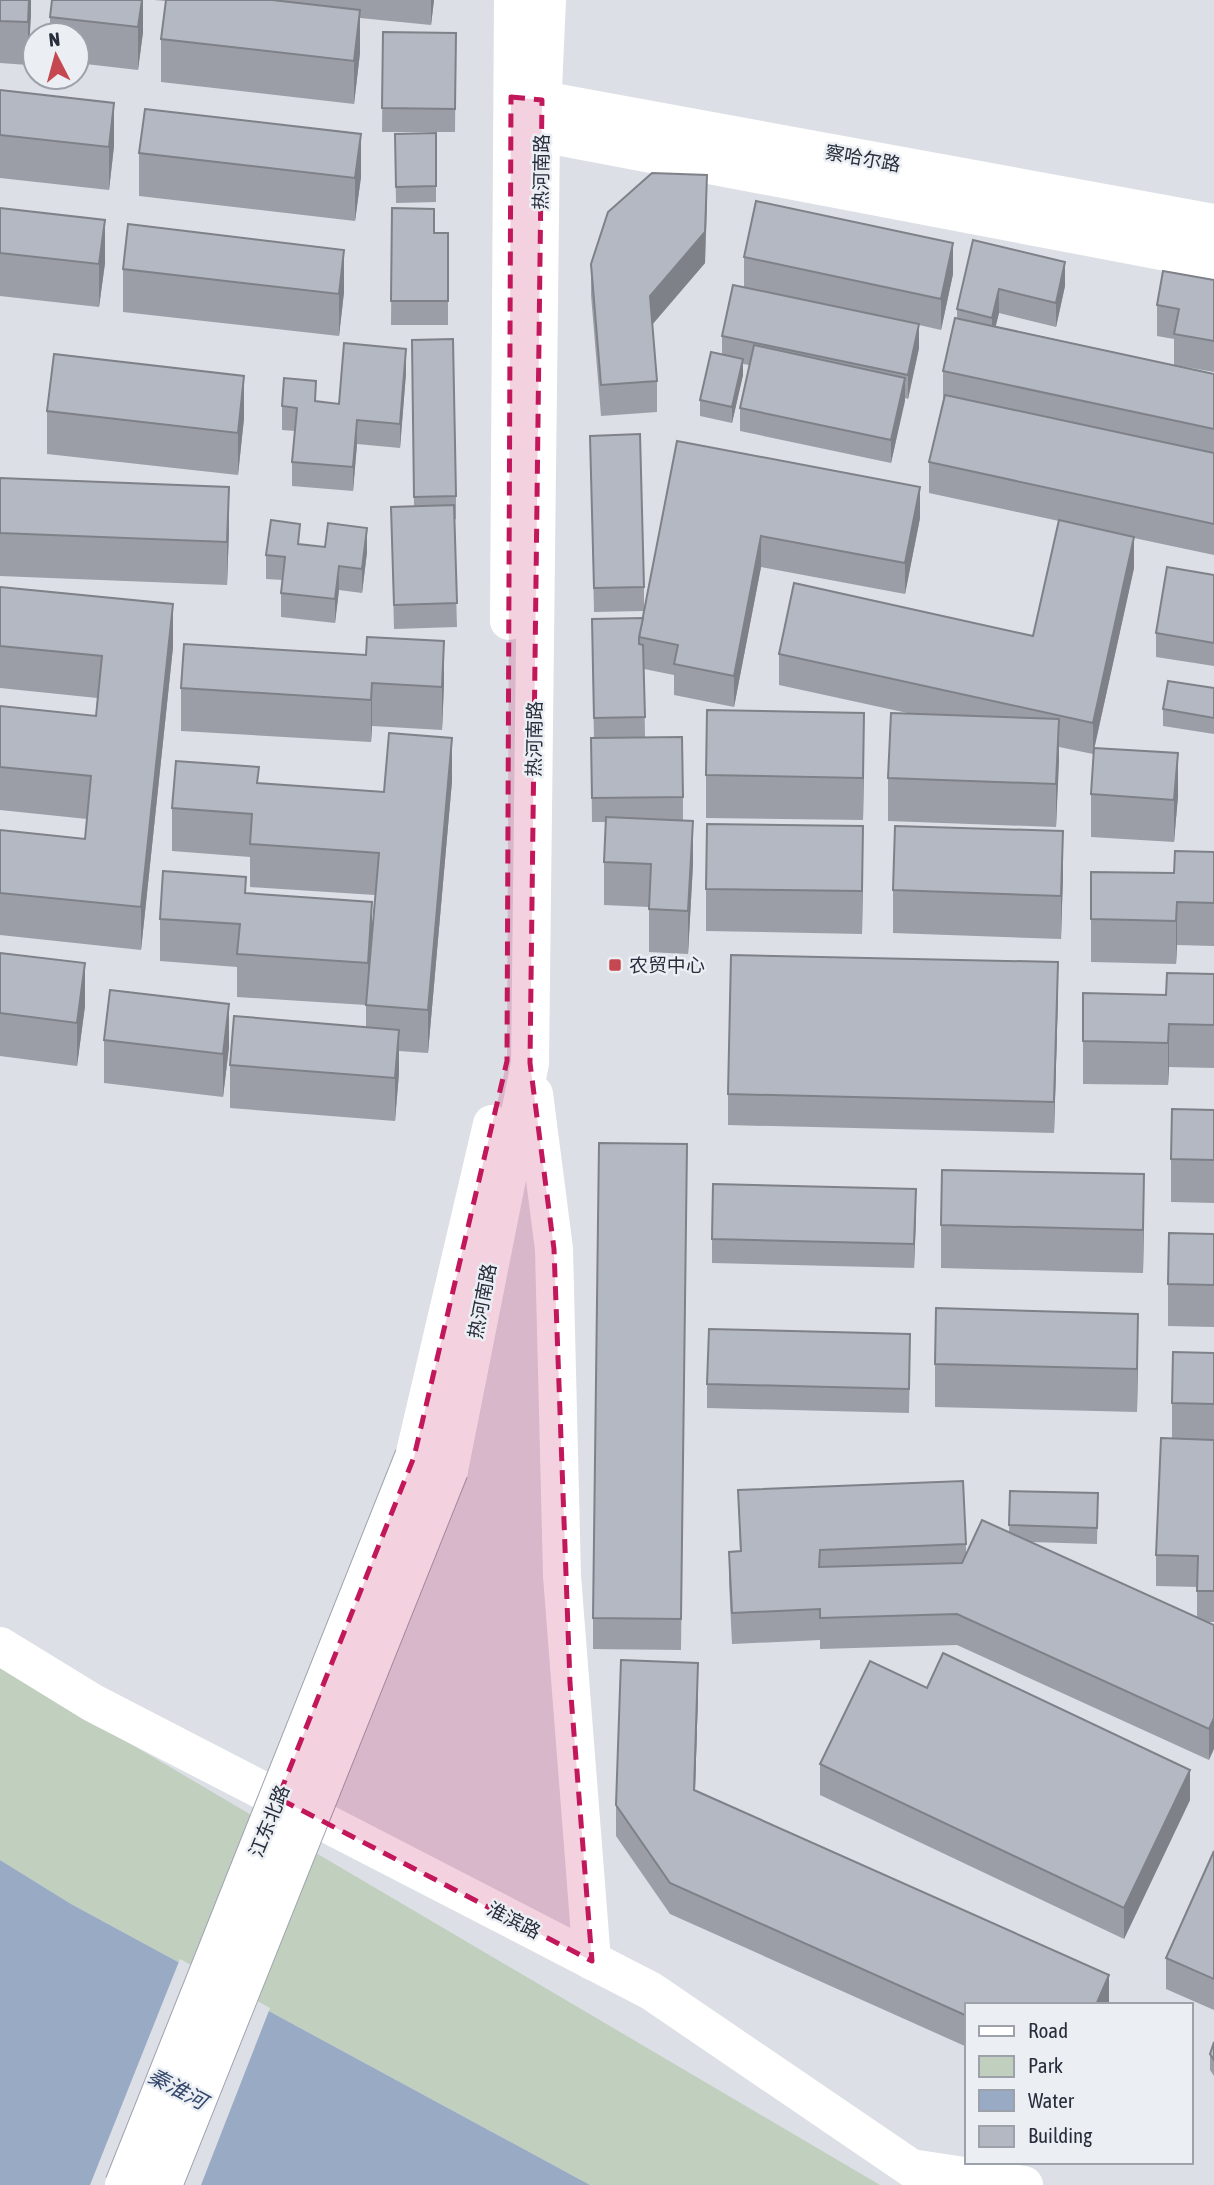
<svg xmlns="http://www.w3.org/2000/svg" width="1214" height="2185" font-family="'Asap Condensed','Noto Sans SC',sans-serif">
  <rect width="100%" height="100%" fill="#dcdfe5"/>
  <!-- green -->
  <polygon fill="#c1cfbe" points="0,1667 880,2185 590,2185 71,1904 0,1860"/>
  <!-- water -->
  <polygon fill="#99aac4" points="0,1860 71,1904 590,2185 0,2185"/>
  <!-- pier -->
  <polygon fill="#dcdfe5" points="180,1959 270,2008 201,2185 90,2185"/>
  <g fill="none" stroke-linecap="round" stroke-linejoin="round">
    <!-- secondary -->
    <g stroke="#fff" stroke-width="38">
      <polyline points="517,98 542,100 1214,223"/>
      <polyline points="518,130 541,133 1214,261"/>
      <polyline points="509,621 513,0"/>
      <polyline points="534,1094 554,1249 562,1576 592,1961"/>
      <polyline points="414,1457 492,1124"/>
      <polyline points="449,1470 530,1063 541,133 547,0"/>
      <polyline points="0,1646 93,1703 651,1991 911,2168 1024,2185"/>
    </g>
    <defs>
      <g id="primary-bridge">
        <polyline points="124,2185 414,1457"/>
        <polyline points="163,2185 449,1470"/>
      </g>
    </defs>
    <!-- primary-bridge casing -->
    <use href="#primary-bridge" stroke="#9da3b0" stroke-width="40" stroke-linecap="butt"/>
    <!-- primary-bridge -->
    <use href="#primary-bridge" stroke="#fff" stroke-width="38"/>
  </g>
  <!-- wall -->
  <g fill="#9b9ea7">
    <polygon points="0,0 31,0 28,65 0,63"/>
    <polygon points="143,0 143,32 138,70 77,63 77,35 50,35 50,17"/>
    <polygon points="154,0 434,0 431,25 360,18 360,53 354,104 161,82 161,39 166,1"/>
    <polygon points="383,32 456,33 455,132 382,132"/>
    <polygon points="0,90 114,146 109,190 0,178"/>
    <polygon points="436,133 436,202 396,203 395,134"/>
    <polygon points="139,153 361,177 355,221 139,196"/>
    <polygon points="707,206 705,263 652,325 657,381 657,412 601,416 591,295 591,264"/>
    <polygon points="0,208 105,263 99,307 0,296"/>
    <polygon points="392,208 434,233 448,233 448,325 391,325"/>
    <polygon points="973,240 1065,286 1056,327 999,313 995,326 1214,374 1214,555 1134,538 1134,568 1093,754 1059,747 1056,827 888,821 888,778 912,714 779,685 779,654 1033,636 1059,521 929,493 929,462 943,400 943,371 957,318 957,309"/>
    <polygon points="744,257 953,274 941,330 919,325 919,348 908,399 905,398 891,463 740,431 740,408 749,365 743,364 743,375 732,423 700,416 700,400 722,354 722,336 744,287"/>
    <polygon points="123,269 344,292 339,336 123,312"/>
    <polygon points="1214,280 1214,372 1174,365 1174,339 1157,336 1157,305"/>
    <polygon points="412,340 456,496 456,519 454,520 457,627 394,629 391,507 414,506"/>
    <polygon points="406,373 400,448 357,444 353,491 292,486 292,462 295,431 282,430 282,406 316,402 339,404"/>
    <polygon points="47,411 244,418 238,475 47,454"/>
    <polygon points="590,436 644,587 644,610 677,441 920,518 905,594 761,567 734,707 674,695 674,675 644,669 645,737 683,797 683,821 693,864 688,954 649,952 649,907 604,905 604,862 606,822 592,822 591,738 594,738 592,643 643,618 644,611 594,612"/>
    <polygon points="0,478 229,530 227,585 0,576"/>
    <polygon points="300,544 367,552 362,593 339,590 335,623 281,617 281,593 283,580 266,579 266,555"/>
    <polygon points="1214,575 1214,666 1156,657 1156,633"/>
    <polygon points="0,587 173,647 141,950 0,935 0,830 85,839 87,819 0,810 0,706 96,716 97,698 0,688"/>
    <polygon points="184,644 444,684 442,730 372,726 371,742 181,731 181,688"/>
    <polygon points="1214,688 1214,734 1163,726 1163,709"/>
    <polygon points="864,756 863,820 706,818 706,775"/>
    <polygon points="452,781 428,1053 399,1051 399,1073 395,1121 230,1108 230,1065 366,1027 366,1005 237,997 237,967 160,961 160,919 246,893 372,932 375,895 250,887 250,857 172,851 172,808 259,784 384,792"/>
    <polygon points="1091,794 1178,796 1174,842 1091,837"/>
    <polygon points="1214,852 1214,946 1177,945 1176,964 1091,962 1091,919"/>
    <polygon points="863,869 862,934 706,931 706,889"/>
    <polygon points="1063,874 1061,939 893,933 893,890"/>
    <polygon points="0,953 85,1006 77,1066 0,1056"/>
    <polygon points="1214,974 1214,1068 1169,1067 1168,1085 1083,1084 1083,1041 1166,995"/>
    <polygon points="1058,993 1054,1133 728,1125 728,1094"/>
    <polygon points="104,1040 229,1047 223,1097 104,1083"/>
    <polygon points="1214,1110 1214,1203 1171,1202 1171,1159"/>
    <polygon points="687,1144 681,1650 593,1649 593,1618"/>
    <polygon points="916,1213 914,1268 712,1263 712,1239"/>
    <polygon points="1144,1217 1143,1273 941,1268 941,1225"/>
    <polygon points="1214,1234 1214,1327 1168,1326 1168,1284"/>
    <polygon points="1214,1353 1214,1622 1206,1622 1214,1625 1209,1760 957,1645 820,1649 820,1640 732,1644 729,1582 729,1552 740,1551 738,1490 966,1544 966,1556 1009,1532 1010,1491 1098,1493 1097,1544 1030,1542 1197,1618 1197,1587 1156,1586 1156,1555 1172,1438 1172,1403"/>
    <polygon points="1138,1356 1137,1412 935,1407 935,1364"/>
    <polygon points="910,1357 909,1413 707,1408 707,1384"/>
    <polygon points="927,1688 1190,1800 1124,1939 820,1795 820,1764"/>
    <polygon points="698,1694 695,1790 1109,2005 967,2005 967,2047 670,1914 616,1836 616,1805"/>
    <polygon points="1214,1851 1214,2010 1166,1989 1166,1958"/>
    <polygon points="1214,2042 1214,2076 1210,2070 1210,2054"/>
  </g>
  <!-- shaded-wall -->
  <g fill="#7e8188">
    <polygon points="29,0 31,0 31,16 28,65 28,22"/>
    <polygon points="142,0 143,0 143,32 138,70 138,27"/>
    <polygon points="431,0 434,0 431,25"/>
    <polygon points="360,10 360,53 354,104 354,61"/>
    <polygon points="114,103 114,146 109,190 109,147"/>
    <polygon points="361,134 361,177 355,221 355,178"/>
    <polygon points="707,175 705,263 650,327 650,296"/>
    <polygon points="105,220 105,263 99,307 99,264"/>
    <polygon points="953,243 953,274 941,330 941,299"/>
    <polygon points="344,250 344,292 339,336 339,294"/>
    <polygon points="1065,262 1065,286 1056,327 1056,303"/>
    <polygon points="999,289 999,313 992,342 992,318"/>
    <polygon points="919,324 919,348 908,399 908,375"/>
    <polygon points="406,349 406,373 400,448 400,424"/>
    <polygon points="743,359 743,375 732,423 732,407"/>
    <polygon points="244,376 244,418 238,475 238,433"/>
    <polygon points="905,378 905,401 891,463 891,440"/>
    <polygon points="357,420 357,444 353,491 353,467"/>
    <polygon points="229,487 229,530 227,585 227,542"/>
    <polygon points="920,487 920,518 905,594 905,563"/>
    <polygon points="367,528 367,552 362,593 362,569"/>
    <polygon points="761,536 761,567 734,707 734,676"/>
    <polygon points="1134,537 1134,568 1093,754 1093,723"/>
    <polygon points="339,566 339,590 335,623 335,599"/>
    <polygon points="173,604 173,647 141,950 141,907"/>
    <polygon points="444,641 444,684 442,730 442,687"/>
    <polygon points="372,683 372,726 371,742 371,700"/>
    <polygon points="864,713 864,756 863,820 863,778"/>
    <polygon points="1059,719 1059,762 1056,827 1056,784"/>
    <polygon points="452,738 452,781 428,1053 428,1010"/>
    <polygon points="1178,753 1178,796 1174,842 1174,800"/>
    <polygon points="693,821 693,864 688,954 688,911"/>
    <polygon points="863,826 863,869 862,934 862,891"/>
    <polygon points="1063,831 1063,874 1061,939 1061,896"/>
    <polygon points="372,902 372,945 368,1006 368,963"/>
    <polygon points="1177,902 1177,945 1176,964 1176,921"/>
    <polygon points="1058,962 1058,993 1054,1133 1054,1102"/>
    <polygon points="85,963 85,1006 77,1066 77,1023"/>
    <polygon points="229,1004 229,1047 223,1097 223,1054"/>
    <polygon points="1169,1024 1169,1067 1168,1085 1168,1043"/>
    <polygon points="399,1030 399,1073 395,1121 395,1078"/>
    <polygon points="1144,1174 1144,1217 1143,1273 1143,1230"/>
    <polygon points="916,1189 916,1213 914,1268 914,1244"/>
    <polygon points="1138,1314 1138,1356 1137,1412 1137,1369"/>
    <polygon points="698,1663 698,1694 694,1821 694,1790"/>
    <polygon points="1214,1718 1214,1749 1209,1760 1209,1729"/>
    <polygon points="1190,1770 1190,1800 1124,1939 1124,1908"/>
    <polygon points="1109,1975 1109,2005 1096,2005"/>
  </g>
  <!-- building -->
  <g fill="#b4b8c2" stroke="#7e8188" stroke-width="2">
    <polygon points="0,0 29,0 28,22 0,21"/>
    <polygon points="52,0 142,0 138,27 50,17"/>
    <polygon points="166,0 272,0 360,10 354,61 161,39"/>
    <polygon points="383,32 456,33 455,109 382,108"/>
    <polygon points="0,90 114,103 109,147 0,135"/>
    <polygon points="145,109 361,134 355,178 139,153"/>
    <polygon points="436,133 436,186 396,187 395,134"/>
    <polygon points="652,173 707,175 705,232 650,296 657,381 601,385 591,264 608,212"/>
    <polygon points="756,201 953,243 941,299 744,257"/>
    <polygon points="0,208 105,220 99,264 0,253"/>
    <polygon points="392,208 434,209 434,233 448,233 448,301 391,301"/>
    <polygon points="128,224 344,250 339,294 123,269"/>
    <polygon points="973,240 1065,262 1056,303 999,289 992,318 957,309"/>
    <polygon points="1163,271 1214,280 1214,341 1174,334 1179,309 1157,305"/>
    <polygon points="733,285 919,324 908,375 722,336"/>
    <polygon points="955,318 1214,374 1214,429 943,371"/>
    <polygon points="453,339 456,496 414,497 412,340"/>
    <polygon points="344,343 406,349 400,424 357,420 353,467 292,462 297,408 282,406 284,378 316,381 315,401 339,404"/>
    <polygon points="754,345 905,378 891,440 740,408"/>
    <polygon points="711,352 743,359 732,407 700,400"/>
    <polygon points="54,354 244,376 238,433 47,411"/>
    <polygon points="945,395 1214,453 1214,524 929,462"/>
    <polygon points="640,434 644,587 594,588 590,436"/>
    <polygon points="677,441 920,487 905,563 761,536 734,676 674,664 678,645 639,637"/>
    <polygon points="0,478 229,487 227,542 0,533"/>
    <polygon points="454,505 457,603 394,605 391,507"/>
    <polygon points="271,520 300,524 298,544 325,547 328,523 367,528 362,569 339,566 335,599 281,593 285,557 266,555"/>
    <polygon points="1059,520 1134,537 1093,723 779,654 794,583 1033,636"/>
    <polygon points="1167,567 1214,575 1214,643 1156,633"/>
    <polygon points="0,587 173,604 141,907 0,893 0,830 85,839 91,776 0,767 0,706 96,716 102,656 0,646"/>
    <polygon points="643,618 639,637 639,644 643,645 645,717 594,718 592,619"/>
    <polygon points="367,637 444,641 442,687 372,683 371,700 181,688 184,644 366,655"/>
    <polygon points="1168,681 1214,688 1214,718 1163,709"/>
    <polygon points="707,710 864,713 863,778 706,775"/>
    <polygon points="891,713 1059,719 1056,784 888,778"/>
    <polygon points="389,733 452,738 428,1010 366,1005 379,853 250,844 252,814 172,808 176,761 259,767 257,783 384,792"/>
    <polygon points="682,737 683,797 592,798 591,738"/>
    <polygon points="1094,748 1178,753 1174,800 1091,794"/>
    <polygon points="606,817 693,821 688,911 649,909 651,864 604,862"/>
    <polygon points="707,824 863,826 862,891 706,889"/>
    <polygon points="895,826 1063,831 1061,896 893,890"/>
    <polygon points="1175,851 1214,852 1214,903 1177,902 1176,921 1091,919 1091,872 1174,873"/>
    <polygon points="163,871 246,877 245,893 372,902 368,963 237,954 240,924 160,919"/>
    <polygon points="0,953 85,963 77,1023 0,1013"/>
    <polygon points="731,955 1058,962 1054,1102 728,1094"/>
    <polygon points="1167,973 1214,974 1214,1025 1169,1024 1168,1043 1083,1041 1083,993 1166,995"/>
    <polygon points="110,990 229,1004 223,1054 104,1040"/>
    <polygon points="234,1016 399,1030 395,1078 230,1065"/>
    <polygon points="1172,1109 1214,1110 1214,1160 1171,1159"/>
    <polygon points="599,1143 687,1144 681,1619 593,1618"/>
    <polygon points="942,1170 1144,1174 1143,1230 941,1225"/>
    <polygon points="713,1184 916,1189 914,1244 712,1239"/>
    <polygon points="1169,1233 1214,1234 1214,1285 1168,1284"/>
    <polygon points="936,1308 1138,1314 1137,1369 935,1364"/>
    <polygon points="709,1329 910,1334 909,1389 707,1384"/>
    <polygon points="1173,1352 1214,1353 1214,1404 1172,1403"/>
    <polygon points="1161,1438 1214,1440 1214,1591 1197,1591 1198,1556 1156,1555"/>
    <polygon points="963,1481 966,1544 820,1550 819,1567 962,1563 982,1520 1214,1625 1214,1718 1209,1729 957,1614 820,1618 820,1609 732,1613 729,1552 741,1551 738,1490"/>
    <polygon points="1010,1491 1098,1493 1097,1528 1009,1525"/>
    <polygon points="943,1653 1190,1770 1124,1908 820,1764 870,1661 927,1688"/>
    <polygon points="621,1660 698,1663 694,1790 1109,1975 1096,2005 967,2005 967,2016 670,1883 616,1805"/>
    <polygon points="1214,1851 1214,1979 1166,1958"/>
    <polygon points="1214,2042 1214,2060 1210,2054"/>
  </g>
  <!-- marked area -->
  <path fill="#c2185b" fill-opacity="0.2" stroke="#c2185b" stroke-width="5" stroke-dasharray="14 9" stroke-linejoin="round" d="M511,97L542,100L530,1063L554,1249L570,1683L592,1961L278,1798L414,1457L507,1061Z"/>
  <!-- markers -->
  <rect fill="#c5474f" stroke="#ebeef3" stroke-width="2.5" x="608" y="958" width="14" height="14" rx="3.5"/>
  <g text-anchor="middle" stroke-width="5" stroke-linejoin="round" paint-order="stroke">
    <!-- street labels -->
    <g font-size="19" fill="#272d3b" stroke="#ebeef3">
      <text transform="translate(863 158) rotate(10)" y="7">察哈尔路</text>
      <text transform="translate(541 172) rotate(-89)" y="7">热河南路</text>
      <text transform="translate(534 739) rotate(-89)" y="7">热河南路</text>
      <text transform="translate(482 1301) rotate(-79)" y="7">热河南路</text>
      <text transform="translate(269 1821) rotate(-68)" y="7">江东北路</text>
      <text transform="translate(514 1920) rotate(27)" y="7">淮滨路</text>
    </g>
    <!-- poi labels -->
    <g font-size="19" fill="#272d3b" stroke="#ebeef3" text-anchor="start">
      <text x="629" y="972">农贸中心</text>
    </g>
    <!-- water labels -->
    <g font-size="21" font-style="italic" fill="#34486c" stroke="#ebeef3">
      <text transform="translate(177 2089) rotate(28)" y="7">秦淮河</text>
    </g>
  </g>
  <!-- legend -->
  <rect x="965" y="2003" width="228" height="161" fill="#ebeef3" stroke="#9da1a9" stroke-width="2"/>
  <rect x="979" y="2026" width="35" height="10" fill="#ffffff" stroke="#9da1a9" stroke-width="2"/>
  <text x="1028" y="2038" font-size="21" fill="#272d3b">Road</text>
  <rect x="979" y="2056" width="35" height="21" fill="#c1cfbe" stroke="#9da1a9" stroke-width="2"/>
  <text x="1028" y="2073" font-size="21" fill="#272d3b">Park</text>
  <rect x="979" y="2090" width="35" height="21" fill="#99aac4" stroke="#9da1a9" stroke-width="2"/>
  <text x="1028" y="2108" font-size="21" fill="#272d3b">Water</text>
  <rect x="979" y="2126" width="35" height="21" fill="#b4b8c2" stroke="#9da1a9" stroke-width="2"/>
  <text x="1028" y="2143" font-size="21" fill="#272d3b">Building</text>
  <!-- north arrow -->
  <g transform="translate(56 56) rotate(354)"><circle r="33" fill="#ebeef3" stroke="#9da1a9" stroke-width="2"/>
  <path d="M0-5L12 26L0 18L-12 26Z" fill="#c5474f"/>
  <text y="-10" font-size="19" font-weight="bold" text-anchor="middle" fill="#272d3b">N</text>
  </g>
</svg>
